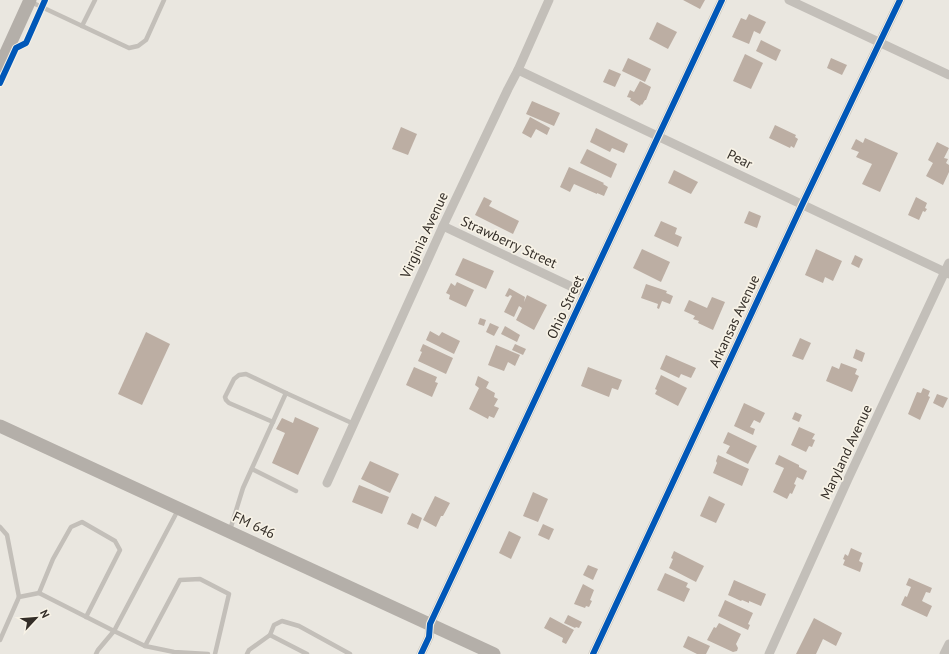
<svg xmlns="http://www.w3.org/2000/svg" width="949" height="654" font-family="'PT Sans',sans-serif">
  <rect width="100%" height="100%" fill="#eae7e0"/>
  <!-- building -->
  <g fill="#bcaea3">
    <polygon points="683,0 705,0 700,9"/>
    <polygon points="749,14 766,22 760,34 754,31 749,44 732,37 741,18 746,20"/>
    <polygon points="657,22 677,32 668,49 649,39"/>
    <polygon points="761,40 781,50 776,61 756,51"/>
    <polygon points="745,54 763,63 751,89 733,81"/>
    <polygon points="628,58 651,69 645,82 622,71"/>
    <polygon points="831,58 847,65 842,75 827,68"/>
    <polygon points="609,69 621,74 615,87 603,82"/>
    <polygon points="640,81 651,87 646,100 645,100 642,105 641,104 640,106 630,100 631,98 627,97 630,90 634,92"/>
    <polygon points="532,101 560,113 554,126 526,114"/>
    <polygon points="530,117 550,128 547,135 536,129 531,138 522,133"/>
    <polygon points="775,125 796,135 795,137 798,139 794,148 791,146 790,148 769,138"/>
    <polygon points="401,127 417,134 408,155 392,149"/>
    <polygon points="596,128 628,144 624,153 612,148 610,152 590,142"/>
    <polygon points="865,138 898,153 880,192 862,184 872,164 856,157 859,152 851,149 856,139 863,143"/>
    <polygon points="937,142 949,148 944,158 948,159 946,163 949,165 949,172 943,185 926,176 933,163 928,160"/>
    <polygon points="587,149 617,164 611,178 580,163"/>
    <polygon points="569,167 604,183 603,184 608,187 604,196 597,193 597,194 574,184 570,192 560,187"/>
    <polygon points="674,170 698,182 691,194 668,183"/>
    <polygon points="484,197 492,201 489,206 519,221 513,234 475,215"/>
    <polygon points="916,197 927,203 925,208 927,209 925,212 923,211 919,220 908,215"/>
    <polygon points="749,211 761,216 757,228 744,223"/>
    <polygon points="661,221 677,228 675,234 682,237 678,247 654,236"/>
    <polygon points="642,249 670,262 661,282 633,268"/>
    <polygon points="816,249 842,261 833,281 825,277 823,283 805,275"/>
    <polygon points="855,255 863,259 859,268 851,264"/>
    <polygon points="463,258 494,271 486,289 455,275"/>
    <polygon points="457,282 474,290 466,307 449,299 450,295 446,293 451,283 455,286"/>
    <polygon points="646,284 667,291 666,293 673,296 670,304 662,301 659,309 657,308 658,304 641,298"/>
    <polygon points="509,288 525,297 524,302 527,295 547,305 534,330 516,320 522,308 519,306 514,317 504,312 512,296 510,295 508,297 505,296"/>
    <polygon points="712,297 725,302 713,330 698,323 699,321 693,319 695,316 684,311 689,300 707,308"/>
    <polygon points="480,318 486,320 484,326 478,324"/>
    <polygon points="490,323 499,327 494,336 486,332"/>
    <polygon points="505,326 520,335 517,342 501,334"/>
    <polygon points="430,331 439,336 442,332 460,341 454,354 426,340"/>
    <polygon points="146,332 170,344 142,405 118,394"/>
    <polygon points="800,338 811,343 803,360 792,356"/>
    <polygon points="423,344 453,358 446,374 418,361 422,352 420,351"/>
    <polygon points="515,344 526,349 523,355 512,350"/>
    <polygon points="496,345 520,355 515,366 508,362 504,371 488,365"/>
    <polygon points="856,349 865,353 862,362 853,358"/>
    <polygon points="666,355 696,368 691,378 681,374 679,378 660,369"/>
    <polygon points="841,363 857,369 855,374 859,376 852,392 826,381 832,366 839,369"/>
    <polygon points="414,367 437,377 435,382 438,383 432,397 406,385"/>
    <polygon points="588,367 622,380 618,390 612,388 609,397 581,386"/>
    <polygon points="661,375 687,388 678,406 655,394 657,390 655,389"/>
    <polygon points="478,376 489,382 486,388 495,393 494,397 498,399 494,406 499,408 494,418 489,416 488,419 469,409 479,388 475,385"/>
    <polygon points="923,388 930,391 928,396 930,397 920,420 908,414 917,392 921,393"/>
    <polygon points="937,394 948,398 943,408 933,403"/>
    <polygon points="744,403 765,413 760,423 754,420 750,427 755,429 753,435 734,426"/>
    <polygon points="795,412 802,415 799,422 792,419"/>
    <polygon points="295,417 319,428 298,475 272,463 285,433 276,429 282,418 293,423"/>
    <polygon points="799,427 815,434 812,439 815,440 812,447 809,446 806,452 791,445"/>
    <polygon points="728,432 757,446 748,464 726,453 730,446 723,443"/>
    <polygon points="718,455 749,469 742,486 713,473 717,463 716,461"/>
    <polygon points="779,455 799,465 799,467 807,471 803,480 797,477 794,484 796,485 792,494 790,493 787,499 773,492 784,468 775,464"/>
    <polygon points="370,461 399,474 390,493 361,479"/>
    <polygon points="359,485 389,497 382,514 352,502"/>
    <polygon points="533,492 548,499 538,522 523,516"/>
    <polygon points="435,496 450,503 443,516 441,516 436,527 423,520"/>
    <polygon points="709,496 725,504 716,523 700,516"/>
    <polygon points="412,513 422,518 418,529 407,524"/>
    <polygon points="543,524 554,529 549,540 538,535"/>
    <polygon points="509,531 521,537 511,559 499,553"/>
    <polygon points="851,548 862,553 859,561 863,563 860,572 843,565 845,560 843,559 845,554 848,556"/>
    <polygon points="674,551 704,566 696,582 669,568 673,559 671,558"/>
    <polygon points="588,565 598,569 593,580 583,575"/>
    <polygon points="665,573 688,583 686,587 690,589 684,602 657,590"/>
    <polygon points="909,578 932,588 930,593 926,592 922,601 932,606 927,617 901,605 905,596 907,597 911,587 906,585"/>
    <polygon points="734,580 766,594 761,606 749,601 749,603 742,600 741,601 728,595"/>
    <polygon points="583,584 594,590 590,600 592,601 589,607 586,606 585,608 574,604"/>
    <polygon points="725,600 753,613 748,624 750,625 748,630 718,616"/>
    <polygon points="568,615 582,622 579,628 576,627 575,628 564,623"/>
    <polygon points="550,617 574,630 566,644 562,642 563,638 544,628"/>
    <polygon points="814,618 842,633 836,646 823,639 816,654 796,654"/>
    <polygon points="719,623 741,634 736,644 738,648 737,651 733,652 707,640 714,627 716,628"/>
    <polygon points="688,636 710,646 706,654 697,654 683,647"/>
  </g>
  <g fill="none" stroke-linecap="round" stroke-linejoin="round">
    <!-- lane -->
    <g stroke="#c3bfb9" stroke-width="4.5">
      <polyline points="31,2 129,48 138,46 146,40 164,0"/>
      <polyline points="82,26 95,0"/>
      <polyline points="273,422 229,403 226,400 225,397 234,379 239,375 246,374 286,393"/>
      <polyline points="252,469 296,491"/>
      <polyline points="178,510 114,631 145,646 174,652 208,654"/>
      <polyline points="0,527 7,535 19,597"/>
      <polyline points="230,530 243,488 286,393 354,424"/>
      <polyline points="39,593 53,559 71,527 82,522 115,541 120,550 86,617"/>
      <polyline points="0,640 19,597 39,593 114,631 98,650 96,654"/>
      <polyline points="145,646 180,580 200,579 229,594 215,654"/>
      <polyline points="247,654 249,650 270,635"/>
      <polyline points="307,654 270,635 274,625 282,621 299,626 350,654"/>
    </g>
    <!-- street -->
    <g stroke="#c3bfb9" stroke-width="9">
      <polyline points="789,0 949,75"/>
      <polyline points="518,70 949,274"/>
      <polyline points="443,226 585,293"/>
      <polyline points="327,483 443,226 508,89 518,70 549,0"/>
      <polyline points="421,654 429,637 430,624 722,0"/>
      <polyline points="593,654 802,205 900,0"/>
      <polyline points="769,654 848,479 949,263"/>
      <polyline points="944,654 949,644"/>
    </g>
    <!-- secondary -->
    <g stroke="#b4afa9" stroke-width="13">
      <polyline points="0,66 30,0"/>
      <polyline points="0,426 494,654"/>
    </g>
    <defs>
      <g id="cycleway">
        <polyline points="0,83 16,48 26,43 45,0"/>
        <polyline points="421,654 429,637 430,624 722,0"/>
        <polyline points="593,654 802,205 900,0"/>
      </g>
    </defs>
    <!-- cycleway casing -->
    <use href="#cycleway" stroke="#f7f2e6" stroke-width="8"/>
    <!-- cycleway -->
    <use href="#cycleway" stroke="#0057b8" stroke-width="6"/>
  </g>
  <g text-anchor="middle" stroke-width="3.5" stroke-linejoin="round" paint-order="stroke">
    <!-- street labels -->
    <g font-size="14" fill="#332d27" stroke="#f7f2e6">
      <text transform="translate(740 159) rotate(26)" y="5">Pear</text>
      <text transform="translate(424 235) rotate(-65)" y="5">Virginia Avenue</text>
      <text transform="translate(509 242) rotate(25)" y="5">Strawberry Street</text>
      <text transform="translate(565 307) rotate(-65)" y="5">Ohio Street</text>
      <text transform="translate(734 321) rotate(-65)" y="5">Arkansas Avenue</text>
      <text transform="translate(846 452) rotate(-65)" y="5">Maryland Avenue</text>
      <text transform="translate(254 525) rotate(25)" y="5">FM 646</text>
    </g>
  </g>
  <!-- north arrow -->
  <g transform="translate(36 618) rotate(64)" stroke="#f7f2e6" stroke-width="3" paint-order="stroke">
  <path d="M0-3L7 15L0 10L-7 15Z" fill="#332d27"/>
  <text y="-6" font-size="11" font-weight="bold" text-anchor="middle" fill="#332d27">N</text>
  </g>
</svg>
